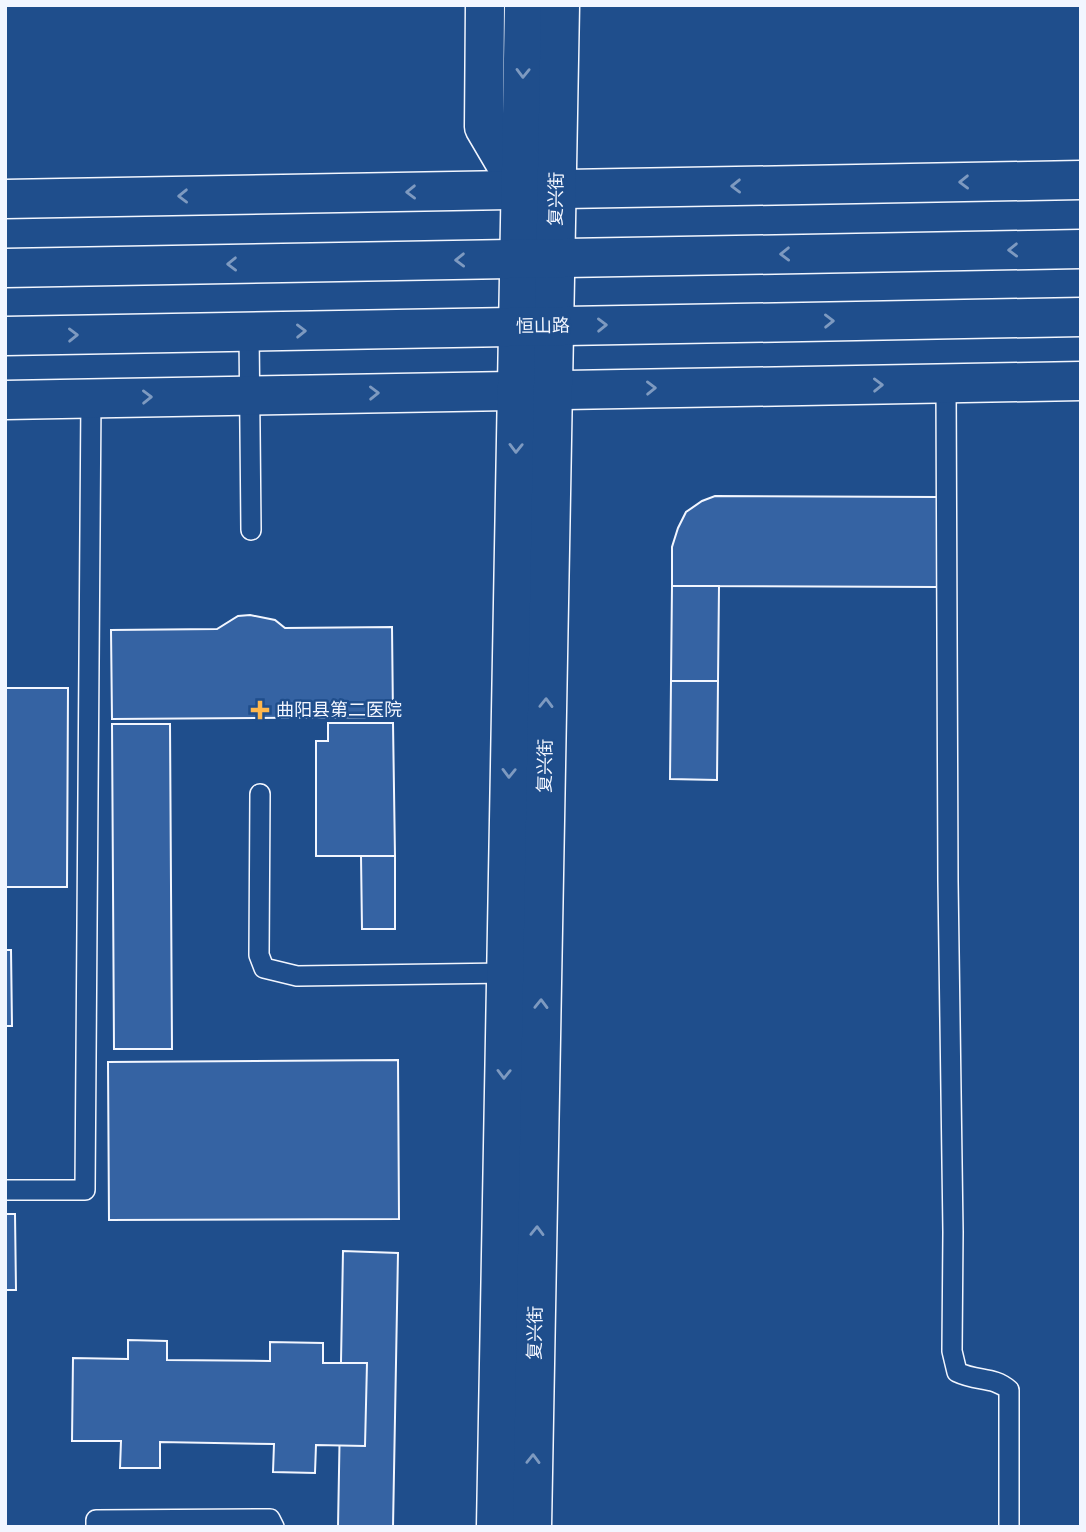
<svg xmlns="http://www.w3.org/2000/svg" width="1086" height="1532" font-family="'IBM Plex Sans','Noto Sans SC',sans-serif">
  <rect width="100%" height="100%" fill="#1f4e8c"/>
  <!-- building -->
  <g fill="#3563a3" stroke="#f2f6ff" stroke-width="2">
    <polygon points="715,496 938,497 937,587 672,586 672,547 678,528 686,512 702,501"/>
    <polygon points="672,586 719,586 718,681 671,681"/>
    <polygon points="250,615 275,620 285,628 392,627 393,717 112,719 111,630 217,629 238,616"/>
    <polygon points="671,681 718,681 717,780 670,779"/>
    <polygon points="5,688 68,688 67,887 5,887"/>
    <polygon points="328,723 393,723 395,856 316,856 316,741 328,741"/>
    <polygon points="112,724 170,724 172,1049 114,1049"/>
    <polygon points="361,856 395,856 395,929 362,929"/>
    <polygon points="5,950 11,950 12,1026 5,1026"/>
    <polygon points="398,1060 399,1219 109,1220 108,1062"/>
    <polygon points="5,1214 15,1214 16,1290 5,1290"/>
    <polygon points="343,1251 398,1253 393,1527 338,1527"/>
    <polygon points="128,1340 167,1341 167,1360 270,1361 270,1342 323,1343 323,1363 367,1363 365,1446 316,1445 315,1473 273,1472 274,1444 160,1442 160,1468 120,1468 121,1441 72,1441 73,1358 128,1359"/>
  </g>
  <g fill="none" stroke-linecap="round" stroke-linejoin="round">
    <defs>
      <g id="service">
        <polyline points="249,332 251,530"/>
        <path d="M946,383L948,881L953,1232L952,1351L957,1372C978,1382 993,1376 1009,1390V1527"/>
        <polyline points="260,794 259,955 264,968 297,976 506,973"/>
        <polyline points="5,1190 85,1190 91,398"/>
        <polyline points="96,1527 96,1520 270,1519 274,1527"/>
      </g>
      <g id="minor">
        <polyline points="485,5 484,127 521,190"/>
        <polyline points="5,199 1081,180"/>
        <polyline points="5,400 1081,381"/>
      </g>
      <g id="tertiary">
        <polyline points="496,1527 524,5"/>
        <polyline points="532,1527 560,5"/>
      </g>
      <g id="secondary">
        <polyline points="5,268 1081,249"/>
        <polyline points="5,336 1081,317"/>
      </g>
    </defs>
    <!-- service casing -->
    <use href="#service" stroke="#f2f6ff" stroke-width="22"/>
    <!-- minor casing -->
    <use href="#minor" stroke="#f2f6ff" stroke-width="41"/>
    <!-- tertiary casing -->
    <use href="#tertiary" stroke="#f2f6ff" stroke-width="41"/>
    <!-- secondary casing -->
    <use href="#secondary" stroke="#f2f6ff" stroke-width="41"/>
    <!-- service -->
    <use href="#service" stroke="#1f4e8c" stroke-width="19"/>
    <!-- minor -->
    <use href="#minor" stroke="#1f4e8c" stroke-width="38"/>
    <!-- tertiary -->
    <use href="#tertiary" stroke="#1f4e8c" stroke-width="38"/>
    <!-- secondary -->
    <use href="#secondary" stroke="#1f4e8c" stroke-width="38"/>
  </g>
  <!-- one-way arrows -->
  <defs><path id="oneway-chevron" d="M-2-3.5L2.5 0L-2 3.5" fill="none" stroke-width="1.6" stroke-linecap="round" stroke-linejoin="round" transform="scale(1.75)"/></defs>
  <g stroke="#7e9ac0">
    <use href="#oneway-chevron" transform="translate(523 73) rotate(91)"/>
    <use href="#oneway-chevron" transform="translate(964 182) rotate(179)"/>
    <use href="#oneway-chevron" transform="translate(736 186) rotate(179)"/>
    <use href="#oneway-chevron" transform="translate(411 192) rotate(179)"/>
    <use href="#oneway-chevron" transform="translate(183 196) rotate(179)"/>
    <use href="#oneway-chevron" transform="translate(1013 250) rotate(179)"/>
    <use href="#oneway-chevron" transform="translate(785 254) rotate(179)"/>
    <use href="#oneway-chevron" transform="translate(460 260) rotate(179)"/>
    <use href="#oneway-chevron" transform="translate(232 264) rotate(179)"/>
    <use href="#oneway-chevron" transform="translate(829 321) rotate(-1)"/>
    <use href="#oneway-chevron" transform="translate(602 325) rotate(-1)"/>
    <use href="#oneway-chevron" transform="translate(301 331) rotate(-1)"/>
    <use href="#oneway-chevron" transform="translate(73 335) rotate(-1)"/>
    <use href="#oneway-chevron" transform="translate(878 385) rotate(-1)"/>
    <use href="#oneway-chevron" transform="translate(651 388) rotate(-1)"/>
    <use href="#oneway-chevron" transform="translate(374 393) rotate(-1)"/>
    <use href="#oneway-chevron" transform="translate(147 397) rotate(-1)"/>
    <use href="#oneway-chevron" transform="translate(516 448) rotate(91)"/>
    <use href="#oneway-chevron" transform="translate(546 703) rotate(-89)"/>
    <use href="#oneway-chevron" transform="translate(509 773) rotate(91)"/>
    <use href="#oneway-chevron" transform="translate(541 1004) rotate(-89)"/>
    <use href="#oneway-chevron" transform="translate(504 1074) rotate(91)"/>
    <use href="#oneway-chevron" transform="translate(537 1231) rotate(-89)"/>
    <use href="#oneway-chevron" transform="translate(533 1459) rotate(-89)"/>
  </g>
  <!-- markers -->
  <path fill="#ffb74d" stroke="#1f4e8c" stroke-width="2.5" d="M256.5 699.5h7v7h7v7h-7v7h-7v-7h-7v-7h7z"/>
  <g text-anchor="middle" stroke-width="5" stroke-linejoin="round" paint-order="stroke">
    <!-- street labels -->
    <g font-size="18" fill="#f2f6ff" stroke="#1f4e8c">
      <text transform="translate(556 199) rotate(-89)" y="6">复兴街</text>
      <text transform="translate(543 326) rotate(-1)" y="6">恒山路</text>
      <text transform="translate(545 766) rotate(-89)" y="6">复兴街</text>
      <text transform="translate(535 1333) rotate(-89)" y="6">复兴街</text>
    </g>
    <!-- poi labels -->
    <g font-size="18" fill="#f2f6ff" stroke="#1f4e8c" text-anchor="start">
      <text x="276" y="716">曲阳县第二医院</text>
    </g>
  </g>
  <!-- border -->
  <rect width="1086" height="1532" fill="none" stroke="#f2f6ff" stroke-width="14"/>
</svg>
